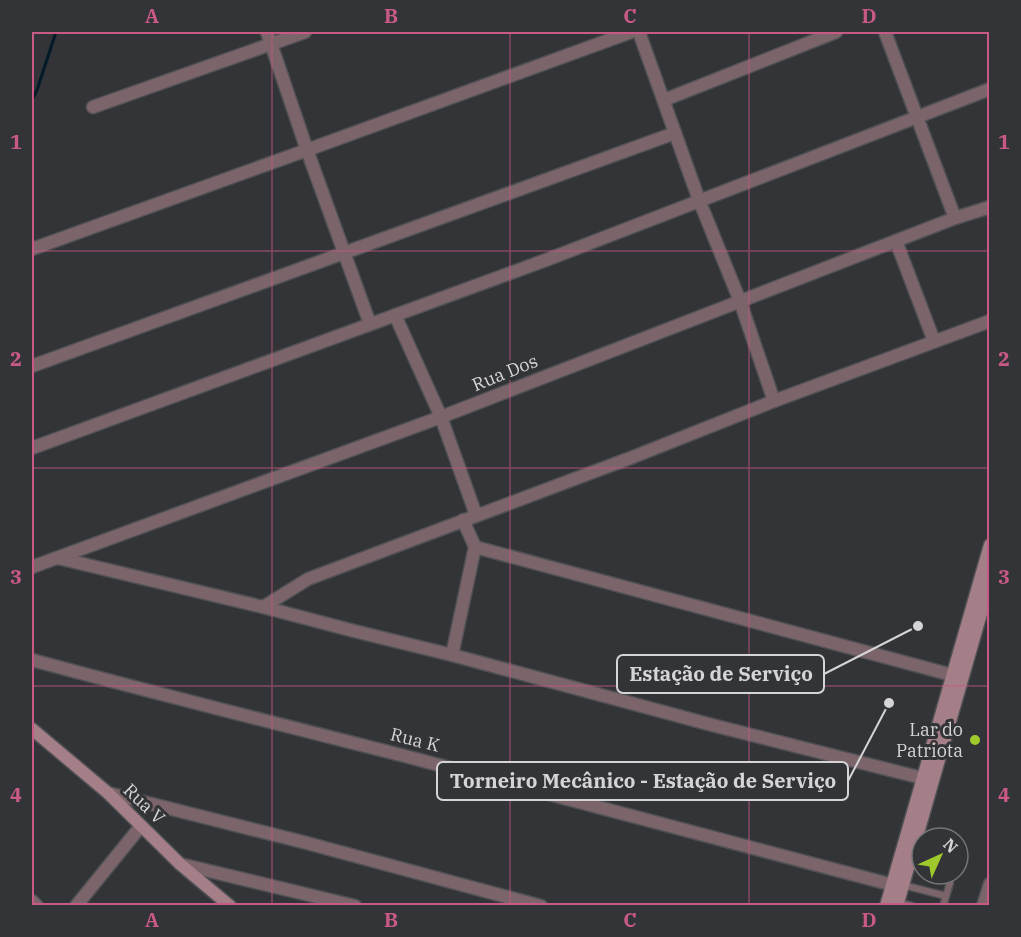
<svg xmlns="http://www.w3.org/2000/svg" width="1021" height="937" font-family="'IBM Plex Serif',serif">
  <rect width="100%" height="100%" fill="#333437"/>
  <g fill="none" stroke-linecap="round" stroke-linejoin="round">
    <!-- stream -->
    <polyline stroke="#031a29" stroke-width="3" points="32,100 37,90 56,32"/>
    <defs>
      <g id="lane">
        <polyline points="903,885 946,896"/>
        <polyline points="898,902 912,906"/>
        <polyline points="943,906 950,883"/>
      </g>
      <g id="street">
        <polyline points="267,32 307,150 370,324"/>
        <polyline points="639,32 699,200 740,301 774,401"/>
        <polyline points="885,32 955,218"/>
        <polyline points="664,100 836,32"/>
        <polyline points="93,107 305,32"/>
        <polyline points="896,241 934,341"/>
        <polyline points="32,249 307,150 631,32"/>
        <polyline points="395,315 441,417 476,515"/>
        <polyline points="32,366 675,133"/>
        <polyline points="32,448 546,260 990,89"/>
        <polyline points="463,520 475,547 952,675"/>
        <polyline points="58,558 263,607 354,631 452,655 712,725 922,778"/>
        <polyline points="32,567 441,417 955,218 990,207"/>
        <polyline points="263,607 308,579 633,457 774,401 990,321"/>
        <polyline points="452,655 475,547"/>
        <path d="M32,660C154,693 278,724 401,755C565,798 729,841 893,885"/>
        <polyline points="108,793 303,842 541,906"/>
        <polyline points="180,864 355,906"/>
        <polyline points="32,901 37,906"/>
        <polyline points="76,906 141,826"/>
        <polyline points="983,906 990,884"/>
      </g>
      <g id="secondary">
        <polyline points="32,729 108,793 180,864 230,906"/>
        <polyline points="886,906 990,545"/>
        <polyline points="897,906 990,582"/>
      </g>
    </defs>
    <!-- lane casing -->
    <use href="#lane" stroke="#505154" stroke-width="9"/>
    <!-- street casing -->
    <use href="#street" stroke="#505154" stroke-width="15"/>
    <!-- secondary casing -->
    <use href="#secondary" stroke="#505154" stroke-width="15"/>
    <!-- lane -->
    <use href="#lane" stroke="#7c656a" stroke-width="6"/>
    <!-- street -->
    <use href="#street" stroke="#7c656a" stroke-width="12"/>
    <!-- secondary -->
    <use href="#secondary" stroke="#a47f88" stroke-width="12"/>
  </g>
  <!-- grid -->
  <path fill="none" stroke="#c95a86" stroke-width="1.5" stroke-opacity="0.55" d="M272,32V906M510,32V906M749,32V906M32,251H990M32,468H990M32,686H990"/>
  <!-- markers -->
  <circle fill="#a0c92b" stroke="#333437" stroke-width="2" cx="975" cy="740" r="6"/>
  <g text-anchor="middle" stroke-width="6" stroke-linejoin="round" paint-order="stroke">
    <!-- street labels -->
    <g font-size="18" fill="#d5d5d7" stroke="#333437">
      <text transform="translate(505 373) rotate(-22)" y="6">Rua Dos</text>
      <text transform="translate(415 740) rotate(14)" y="6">Rua K</text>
      <text transform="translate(144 804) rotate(44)" y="6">Rua V</text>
    </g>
    <!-- poi labels -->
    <g font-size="18" fill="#d5d5d7" stroke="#333437" text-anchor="end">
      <text x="963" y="736">Lar do<tspan x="963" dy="21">Patriota</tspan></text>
    </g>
  </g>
  <!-- callouts -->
  <path fill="none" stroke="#d5d5d7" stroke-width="2" d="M918 626L824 674M889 703L848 781"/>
  <g fill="#d5d5d7" stroke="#333437" stroke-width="2">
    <circle cx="918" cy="626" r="6"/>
    <circle cx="889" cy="703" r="6"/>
  </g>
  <g fill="#333437" stroke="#d5d5d7" stroke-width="2">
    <rect x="617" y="655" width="207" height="38" rx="6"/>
    <rect x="437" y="762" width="411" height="38" rx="6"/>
  </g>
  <g font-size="20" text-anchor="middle" font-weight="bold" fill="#d5d5d7">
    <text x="721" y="681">Estação de Serviço</text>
    <text x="643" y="788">Torneiro Mecânico - Estação de Serviço</text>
  </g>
  <!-- border -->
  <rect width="1021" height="937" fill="none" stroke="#333437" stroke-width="66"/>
  <!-- north arrow -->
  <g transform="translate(940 856) rotate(45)"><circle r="28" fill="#333437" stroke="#747477" stroke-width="1.5"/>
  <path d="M0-4.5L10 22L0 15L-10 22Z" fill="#a0c92b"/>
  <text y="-9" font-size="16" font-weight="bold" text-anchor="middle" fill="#d5d5d7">N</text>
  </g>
  <rect x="33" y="33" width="955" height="871" fill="none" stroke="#c95a86" stroke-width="2"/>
  <g font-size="20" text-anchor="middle" font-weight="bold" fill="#c95a86">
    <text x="152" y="23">A</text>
    <text x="391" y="23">B</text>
    <text x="630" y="23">C</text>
    <text x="869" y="23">D</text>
    <text x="16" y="149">1</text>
    <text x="1004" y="149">1</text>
    <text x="16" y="366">2</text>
    <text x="1004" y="366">2</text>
    <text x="16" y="584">3</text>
    <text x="1004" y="584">3</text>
    <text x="16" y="802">4</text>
    <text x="1004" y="802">4</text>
    <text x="152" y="927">A</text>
    <text x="391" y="927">B</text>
    <text x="630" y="927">C</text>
    <text x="869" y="927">D</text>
  </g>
</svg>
